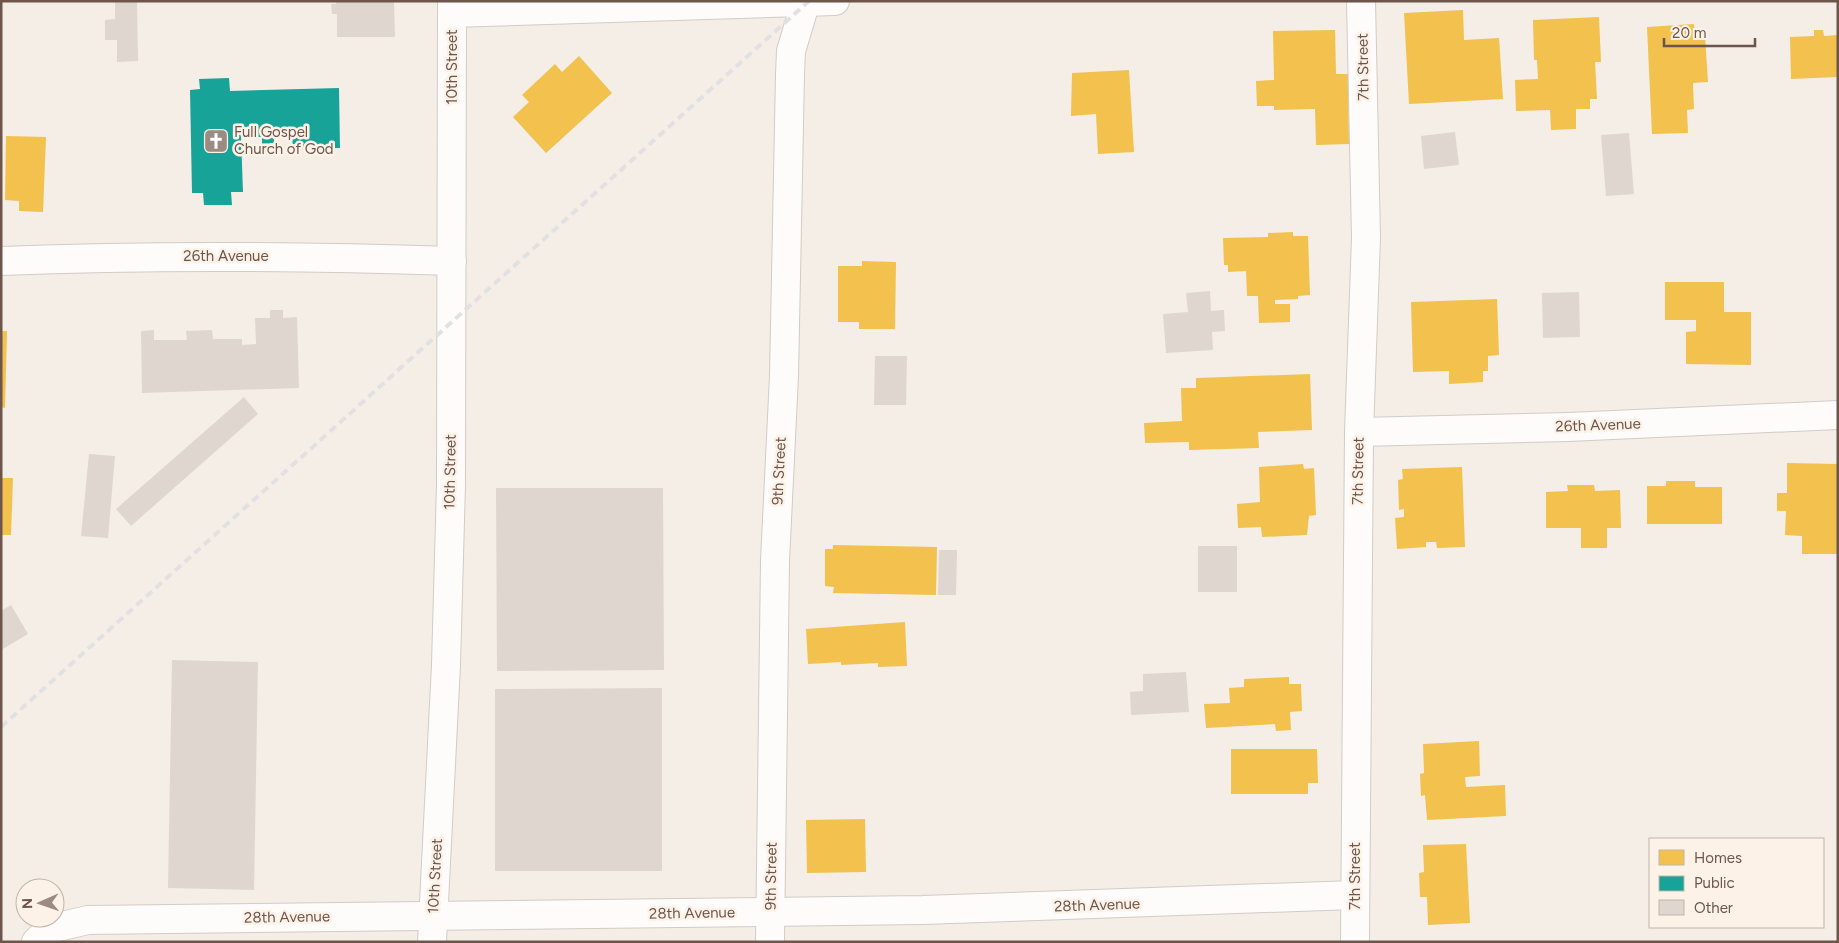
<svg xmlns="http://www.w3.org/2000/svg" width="1839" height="943" font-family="Figtree,sans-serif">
  <rect width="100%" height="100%" fill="#f4eee7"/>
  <!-- homes -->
  <g fill="#f2c14e">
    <polygon points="1463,10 1464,40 1499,38 1503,99 1409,104 1404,13"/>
    <polygon points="1599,17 1601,62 1595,62 1597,99 1590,99 1590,109 1576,109 1576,129 1551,130 1550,110 1516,111 1515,80 1538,79 1537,60 1534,60 1533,20"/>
    <polygon points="1694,24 1695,37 1705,36 1708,82 1693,83 1694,109 1687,110 1688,133 1652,134 1647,27"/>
    <polygon points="1335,30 1336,74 1348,74 1349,144 1316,145 1315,109 1274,110 1274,106 1257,106 1256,81 1274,80 1273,31"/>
    <polygon points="1814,30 1823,30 1824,36 1838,35 1838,77 1791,79 1790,37 1814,36"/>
    <polygon points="579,56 612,93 546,153 513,117 529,102 522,95 555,64 562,72"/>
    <polygon points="1129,70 1134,152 1098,154 1096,114 1071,116 1072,73"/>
    <polygon points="6,136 46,137 43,212 19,211 19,201 5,200"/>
    <polygon points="1293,232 1293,236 1308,236 1310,295 1298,296 1298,299 1275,300 1275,304 1290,304 1290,322 1259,323 1258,296 1247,296 1246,271 1228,272 1228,265 1224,265 1223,238 1268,237 1268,233"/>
    <polygon points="862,261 896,262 895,329 859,329 859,322 838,322 838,266 862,266"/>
    <polygon points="1665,282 1724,282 1724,312 1751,312 1751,365 1686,364 1686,332 1696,331 1696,320 1665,320"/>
    <polygon points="1497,299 1499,355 1488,356 1488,371 1483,371 1483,382 1449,384 1449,371 1413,372 1411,302"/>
    <polygon points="1,331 7,331 5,408 1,407"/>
    <polygon points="1310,374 1312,430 1258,432 1259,448 1189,450 1189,442 1145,443 1144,423 1182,421 1181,388 1196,388 1196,378"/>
    <polygon points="1787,463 1838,464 1838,554 1802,554 1802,536 1785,535 1786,511 1777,511 1777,493 1787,493"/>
    <polygon points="1303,464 1304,469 1314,468 1316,515 1309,516 1307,535 1262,537 1261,527 1238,528 1237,504 1260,502 1259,467"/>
    <polygon points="1462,467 1465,547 1437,548 1436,542 1426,542 1426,547 1397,549 1395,518 1404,517 1404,509 1399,510 1398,480 1403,479 1402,469"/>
    <polygon points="1,478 13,478 11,535 1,535"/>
    <polygon points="1666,481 1695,481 1695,487 1722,487 1722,524 1647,524 1647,486 1666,486"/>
    <polygon points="1567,485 1594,485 1595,491 1620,490 1621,528 1607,528 1607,548 1581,548 1581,528 1546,528 1546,492 1568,491"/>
    <polygon points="833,545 937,547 936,595 833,593 834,587 825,586 825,549 833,549"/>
    <polygon points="905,622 907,666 878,667 878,663 841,665 841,662 808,664 806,629"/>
    <polygon points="1289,677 1289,684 1301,684 1302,711 1290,712 1291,730 1276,731 1275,724 1206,728 1204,704 1230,703 1229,688 1244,687 1244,679"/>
    <polygon points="1479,741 1480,776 1465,777 1466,787 1505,785 1506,816 1427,820 1425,795 1421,796 1420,774 1424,773 1423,744"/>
    <polygon points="1231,749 1317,749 1318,783 1308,783 1308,794 1231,794"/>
    <polygon points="865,819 866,872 807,873 806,820"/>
    <polygon points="1466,844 1470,923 1428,925 1427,897 1420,897 1419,873 1424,872 1423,845"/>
  </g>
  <!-- public -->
  <polygon fill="#17a398" points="229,78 230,91 339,88 340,148 293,149 292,137 274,138 274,143 262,144 262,137 241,137 243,192 231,192 232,205 204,205 203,193 192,193 190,90 200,89 199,79"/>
  <!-- building -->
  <g fill="#dfd6d0">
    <polygon points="115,1 137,1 138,61 117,62 117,40 105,40 105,20 115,19"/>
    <polygon points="336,1 394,1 395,37 337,37 337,14 332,14 331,4 336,4"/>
    <polygon points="1455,132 1459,165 1424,169 1421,136"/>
    <polygon points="1629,133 1634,194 1606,196 1601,135"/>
    <polygon points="1210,291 1211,311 1224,310 1225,331 1212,332 1213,350 1166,353 1163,314 1188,312 1186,293"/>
    <polygon points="1579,292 1580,337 1543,338 1542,293"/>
    <polygon points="270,310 283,310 283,318 297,317 299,388 142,393 141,331 154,330 154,340 187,340 186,331 212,330 213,339 242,339 242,345 256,344 255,318 270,318"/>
    <polygon points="875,356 907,356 906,405 874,405"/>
    <polygon points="244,397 258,414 131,526 116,509"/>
    <polygon points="89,454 115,456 108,538 81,536"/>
    <polygon points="496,488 663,488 664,670 497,671"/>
    <rect x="1198" y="546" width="39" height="46"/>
    <polygon points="939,550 957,550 956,595 938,595"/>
    <polygon points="11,605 28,634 1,650 1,611"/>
    <polygon points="172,660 258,662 254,890 168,888"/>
    <polygon points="1186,672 1189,712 1131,715 1130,692 1143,691 1143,674"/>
    <polygon points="662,688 662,871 495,871 495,689"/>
  </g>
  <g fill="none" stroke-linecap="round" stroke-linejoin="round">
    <defs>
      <g id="minor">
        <polyline points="452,13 835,1"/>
        <path d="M1,261C152,255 301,256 452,261"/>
        <polyline points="1359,432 1568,427 1838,415"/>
        <polyline points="36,942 49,929 88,920 923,910 1354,895"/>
        <polyline points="432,942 446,665 451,484 452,1"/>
        <polyline points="770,942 775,561 784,376 790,75 791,51 806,1"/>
        <polyline points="1355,942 1359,432 1366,238 1361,1"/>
      </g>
    </defs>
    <!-- minor casing -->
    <use href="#minor" stroke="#d2cbc6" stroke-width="30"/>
    <!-- minor -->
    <use href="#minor" stroke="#fdfcfb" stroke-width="28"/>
    <!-- rail -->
    <polyline stroke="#e3e0e3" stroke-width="4" stroke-dasharray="8 5" stroke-linecap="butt" points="1,727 809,1"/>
  </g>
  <!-- icons -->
  <defs>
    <symbol id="church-square" viewBox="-11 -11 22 22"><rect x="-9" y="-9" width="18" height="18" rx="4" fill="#9c8b82" stroke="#fcf2e7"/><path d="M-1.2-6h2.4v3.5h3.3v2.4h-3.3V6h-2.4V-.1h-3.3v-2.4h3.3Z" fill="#fff"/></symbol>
  </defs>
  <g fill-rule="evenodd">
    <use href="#church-square" x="202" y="127" width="28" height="28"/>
  </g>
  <g text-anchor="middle" stroke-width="5" stroke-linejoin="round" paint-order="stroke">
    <!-- street labels -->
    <g font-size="15" fill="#6d554c" stroke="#fcf2e7">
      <text transform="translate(452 67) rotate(-90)" y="5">10th Street</text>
      <text transform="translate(1363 67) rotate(-91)" y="5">7th Street</text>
      <text x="226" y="261">26th Avenue</text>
      <text transform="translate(1598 425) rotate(-2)" y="5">26th Avenue</text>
      <text transform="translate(779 471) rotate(-87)" y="5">9th Street</text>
      <text transform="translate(1358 471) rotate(-89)" y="5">7th Street</text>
      <text transform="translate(450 472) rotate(-89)" y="5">10th Street</text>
      <text transform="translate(435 876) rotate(-87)" y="5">10th Street</text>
      <text transform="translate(771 876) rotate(-89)" y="5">9th Street</text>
      <text transform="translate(1355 876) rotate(-90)" y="5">7th Street</text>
      <text transform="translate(1097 905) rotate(-2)" y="5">28th Avenue</text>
      <text transform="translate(692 913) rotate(-1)" y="5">28th Avenue</text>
      <text transform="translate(287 917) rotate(-1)" y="5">28th Avenue</text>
    </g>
    <!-- poi labels -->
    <g font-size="15" fill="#6d554c" stroke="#fcf2e7" text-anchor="start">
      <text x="234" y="137">Full Gospel<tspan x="234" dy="17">Church of God</tspan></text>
    </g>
  </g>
  <!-- border -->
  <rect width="1839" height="943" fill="none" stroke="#6d554c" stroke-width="5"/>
  <!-- legend -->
  <rect x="1649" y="838" width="175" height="90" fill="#fcf2e7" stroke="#c3b3a9"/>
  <rect x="1659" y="850" width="25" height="15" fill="#f2c14e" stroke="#c3b3a9"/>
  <text x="1694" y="863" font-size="15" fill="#6d554c">Homes</text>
  <rect x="1659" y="876" width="25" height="15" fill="#17a398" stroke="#c3b3a9"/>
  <text x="1694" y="888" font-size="15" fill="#6d554c">Public</text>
  <rect x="1659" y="900" width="25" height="15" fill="#dfd6d0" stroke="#c3b3a9"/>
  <text x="1694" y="913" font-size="15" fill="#6d554c">Other</text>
  <!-- north arrow -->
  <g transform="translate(40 903) rotate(268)"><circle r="24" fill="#fcf2e7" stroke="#c3b3a9"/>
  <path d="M0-4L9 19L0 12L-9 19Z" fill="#9c8b82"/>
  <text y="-8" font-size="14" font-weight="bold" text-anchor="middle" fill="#6d554c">N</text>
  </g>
  <!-- scale -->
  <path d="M1664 38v8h91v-8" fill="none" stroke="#6d554c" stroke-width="2.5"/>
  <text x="1672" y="38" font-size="15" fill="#6d554c" stroke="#fcf2e7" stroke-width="4" paint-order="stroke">20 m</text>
</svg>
